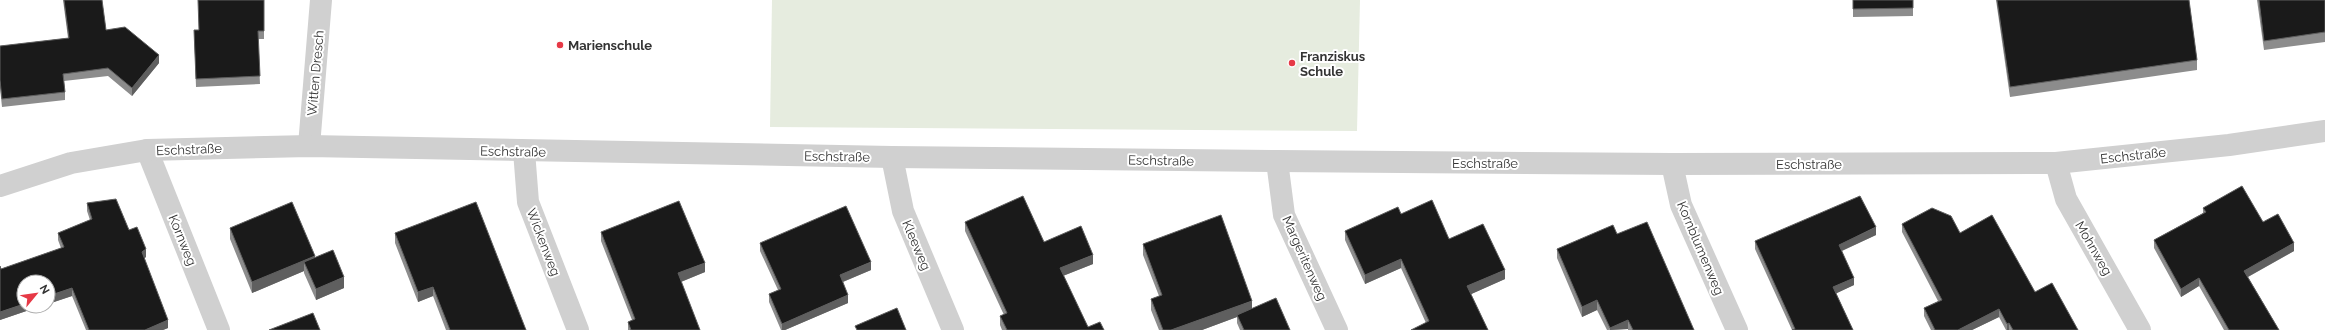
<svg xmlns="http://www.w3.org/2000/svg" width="2325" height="330" font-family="Raleway,sans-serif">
  <rect width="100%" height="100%" fill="#fff"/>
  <!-- green -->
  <polygon fill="#e6ecdf" points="772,0 1360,0 1357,131 770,127"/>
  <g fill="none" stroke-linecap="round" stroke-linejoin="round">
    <!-- street -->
    <g stroke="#d0d0d0" stroke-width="22">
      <polyline points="309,146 321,0"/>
      <polyline points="147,150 219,330"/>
      <polyline points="524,151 528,202 578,330"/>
      <polyline points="892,157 903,211 953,330"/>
      <polyline points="1277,161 1284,215 1337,330"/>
      <polyline points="2056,163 2066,199 2140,330"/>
      <polyline points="1672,164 1681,205 1737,330"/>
      <polyline points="0,186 71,163 147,150 309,146 892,157 1277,161 1672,164 2056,163 2229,145 2325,131"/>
    </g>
  </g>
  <!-- wall -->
  <g fill="#8c8c8c">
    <polygon points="63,0 102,0 106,30 159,63 132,96 108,76 64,81 65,92 65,100 2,107 0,88 0,46 68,38"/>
    <polygon points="264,0 264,39 258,39 260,84 196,87 194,30 198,30"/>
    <polygon points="1853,0 1913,0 1913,16 1853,17"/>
    <polygon points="1996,0 2189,0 2197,60 2197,70 2010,97"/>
    <polygon points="2257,0 2325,0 2325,42 2264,50"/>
    <polygon points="87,203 129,230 146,257 144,258 168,328 163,330 86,330 72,296 48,304 48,282 24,306 41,306 0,320 1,269 61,248 58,240 58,233 90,220 87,211"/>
    <polygon points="2203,208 2263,222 2294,251 2248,277 2279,330 2224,330 2199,286 2181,297 2154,248 2154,240 2203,213"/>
    <polygon points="1401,214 1449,239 1505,279 1471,294 1488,330 1426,323 1401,268 1365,284 1345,240 1345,231"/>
    <polygon points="965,222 1093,264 1063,276 1088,327 1104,330 1002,330 1000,325 1000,316 1004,315 965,231"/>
    <polygon points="1902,224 1960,233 2035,292 2078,330 2006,330 1999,317 1972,330 1931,330 1924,316 1924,308 1938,301 1902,232"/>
    <polygon points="230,228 315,258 344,288 316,300 304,273 304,271 252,293 230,239"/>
    <polygon points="601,232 705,272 681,282 700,330 628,330 628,322 632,320 601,241"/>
    <polygon points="395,233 526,330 446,330 433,296 418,302 395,243"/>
    <polygon points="1617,234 1694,330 1628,330 1628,329 1607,330 1597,310 1582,317 1557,258 1557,249"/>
    <polygon points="1876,235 1842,251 1854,285 1836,293 1853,330 1792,330 1755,249 1755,241"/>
    <polygon points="760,243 871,270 843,282 848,303 785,330 781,330 769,302 769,294 778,290 760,251"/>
    <polygon points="1143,244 1252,309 1290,330 1240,330 1237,323 1237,317 1202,330 1159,330 1151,310 1151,299 1159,296 1143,255"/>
  </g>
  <!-- shaded-wall -->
  <g fill="#5f5f5f">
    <polygon points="159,55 159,63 132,96 132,88"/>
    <polygon points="1876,227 1876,235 1839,252 1839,245"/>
    <polygon points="2294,243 2294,251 2244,279 2244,271"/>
    <polygon points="146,249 146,257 142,260 142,252"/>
    <polygon points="1093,255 1093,264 1060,277 1060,268"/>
    <polygon points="315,256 315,267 304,262 304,271 252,293 252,282"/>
    <polygon points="1401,259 1401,268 1365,284 1365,275"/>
    <polygon points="871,262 871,270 840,283 840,275"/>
    <polygon points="705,263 705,272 678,283 678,273"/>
    <polygon points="1505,270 1505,279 1467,296 1467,286"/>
    <polygon points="344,277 344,288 316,300 316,289"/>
    <polygon points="1854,278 1854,285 1833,295 1833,287"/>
    <polygon points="2199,278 2199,286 2181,297 2181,289"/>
    <polygon points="433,287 433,296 418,302 418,292"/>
    <polygon points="72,288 72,296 48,304 48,296"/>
    <polygon points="848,295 848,303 785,330 782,330 782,324"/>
    <polygon points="1597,300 1597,310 1582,317 1582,307"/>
    <polygon points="1252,301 1252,312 1237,315 1237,317 1202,330 1171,330"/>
    <polygon points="24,304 24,306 41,306 0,320 0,312"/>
    <polygon points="1999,309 1999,317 1972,330 1958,330"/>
    <polygon points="168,320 168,328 163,330 145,330"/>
    <polygon points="1628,320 1628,329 1610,330 1610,328"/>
    <polygon points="2009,323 2009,330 2007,330 2007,324"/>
  </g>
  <!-- building -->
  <g fill="#1a1a1a" stroke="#5f5f5f">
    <polygon points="64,0 102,0 106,30 125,27 159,55 132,88 108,68 63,74 65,92 2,99 0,80 0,46 69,38"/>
    <polygon points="198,0 264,0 264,31 258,31 260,76 196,79 194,30 199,30"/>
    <polygon points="1853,0 1913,0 1913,8 1853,9"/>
    <polygon points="1997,0 2189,0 2197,60 2010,87"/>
    <polygon points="2259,0 2325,0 2325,32 2264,41"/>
    <polygon points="2242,186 2263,222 2278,214 2294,243 2244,271 2279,330 2229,330 2199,278 2181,289 2154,240 2206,212 2203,208"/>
    <polygon points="1023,196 1044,242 1081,226 1093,255 1060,268 1088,327 1100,322 1104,330 1007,330 1000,316 1007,313 965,222"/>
    <polygon points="1860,196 1876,227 1839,245 1854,278 1833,287 1853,330 1792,330 1795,329 1755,241"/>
    <polygon points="116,199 129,230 137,227 146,249 142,252 168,320 145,330 89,330 72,288 48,296 48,282 24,282 24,304 0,312 0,266 1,269 64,247 58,233 92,219 87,203"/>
    <polygon points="1432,200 1449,239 1483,224 1505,270 1467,286 1488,330 1411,330 1429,321 1401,259 1365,275 1345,231 1398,207 1401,214"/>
    <polygon points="679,201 705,263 678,273 700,330 631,330 628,322 635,319 601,232"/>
    <polygon points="292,202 315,256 252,282 230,228"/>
    <polygon points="476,202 526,330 450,330 433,287 418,292 395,233"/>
    <polygon points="846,206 871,262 840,275 848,295 782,324 769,294 781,289 760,243"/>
    <polygon points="1932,208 1951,216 1960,233 1992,215 2035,292 2052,283 2078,330 2013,330 2009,323 2007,324 1999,309 1958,330 1935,330 1924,308 1942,300 1902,224"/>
    <polygon points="1221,215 1252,301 1171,330 1163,330 1151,299 1162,295 1143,244"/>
    <polygon points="1647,222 1694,330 1633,330 1628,320 1610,328 1597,300 1582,307 1557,249 1613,225 1617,234"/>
    <polygon points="333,250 344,277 316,289 304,262"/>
    <polygon points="1276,298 1290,330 1244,330 1237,315"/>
    <polygon points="897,308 906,330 857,330 855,326"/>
    <polygon points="313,313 320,330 269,330"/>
  </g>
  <!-- markers -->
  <g fill="#e63946" stroke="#fff" stroke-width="1.5">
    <circle cx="560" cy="45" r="4"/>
    <circle cx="1292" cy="63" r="4"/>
  </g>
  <g text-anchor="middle" stroke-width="4" stroke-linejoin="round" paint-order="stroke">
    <!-- poi labels -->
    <g font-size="13" font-weight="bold" fill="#333" stroke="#fff" text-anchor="start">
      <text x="568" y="50">Marienschule</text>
      <text x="1300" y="61">Franziskus<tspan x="1300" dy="15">Schule</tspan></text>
    </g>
    <!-- street labels -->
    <g font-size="13" fill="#333" stroke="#fff">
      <text transform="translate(315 73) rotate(-85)" y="5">Witten Dresch</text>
      <text transform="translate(189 149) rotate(-2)" y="5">Eschstraße</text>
      <text transform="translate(513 151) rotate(1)" y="5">Eschstraße</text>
      <text transform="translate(2133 155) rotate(-6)" y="5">Eschstraße</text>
      <text transform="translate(837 156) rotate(1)" y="5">Eschstraße</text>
      <text transform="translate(1161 160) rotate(1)" y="5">Eschstraße</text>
      <text x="1485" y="168">Eschstraße</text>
      <text x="1809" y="169">Eschstraße</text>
      <text transform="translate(183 240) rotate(68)" y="5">Kornweg</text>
      <text transform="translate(544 242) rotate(69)" y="5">Wickenweg</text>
      <text transform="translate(917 245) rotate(67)" y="5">Kleeweg</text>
      <text transform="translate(1701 248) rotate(67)" y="5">Kornblumenweg</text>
      <text transform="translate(2094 248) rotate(60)" y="5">Mohnweg</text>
      <text transform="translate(1305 258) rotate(66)" y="5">Margeritenweg</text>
    </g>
  </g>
  <!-- north arrow -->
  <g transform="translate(36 294) rotate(61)"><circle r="19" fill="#ffffff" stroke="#adadad"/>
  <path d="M0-3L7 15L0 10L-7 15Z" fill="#e63946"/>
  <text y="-6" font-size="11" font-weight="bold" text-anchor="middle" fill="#333333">N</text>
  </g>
</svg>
